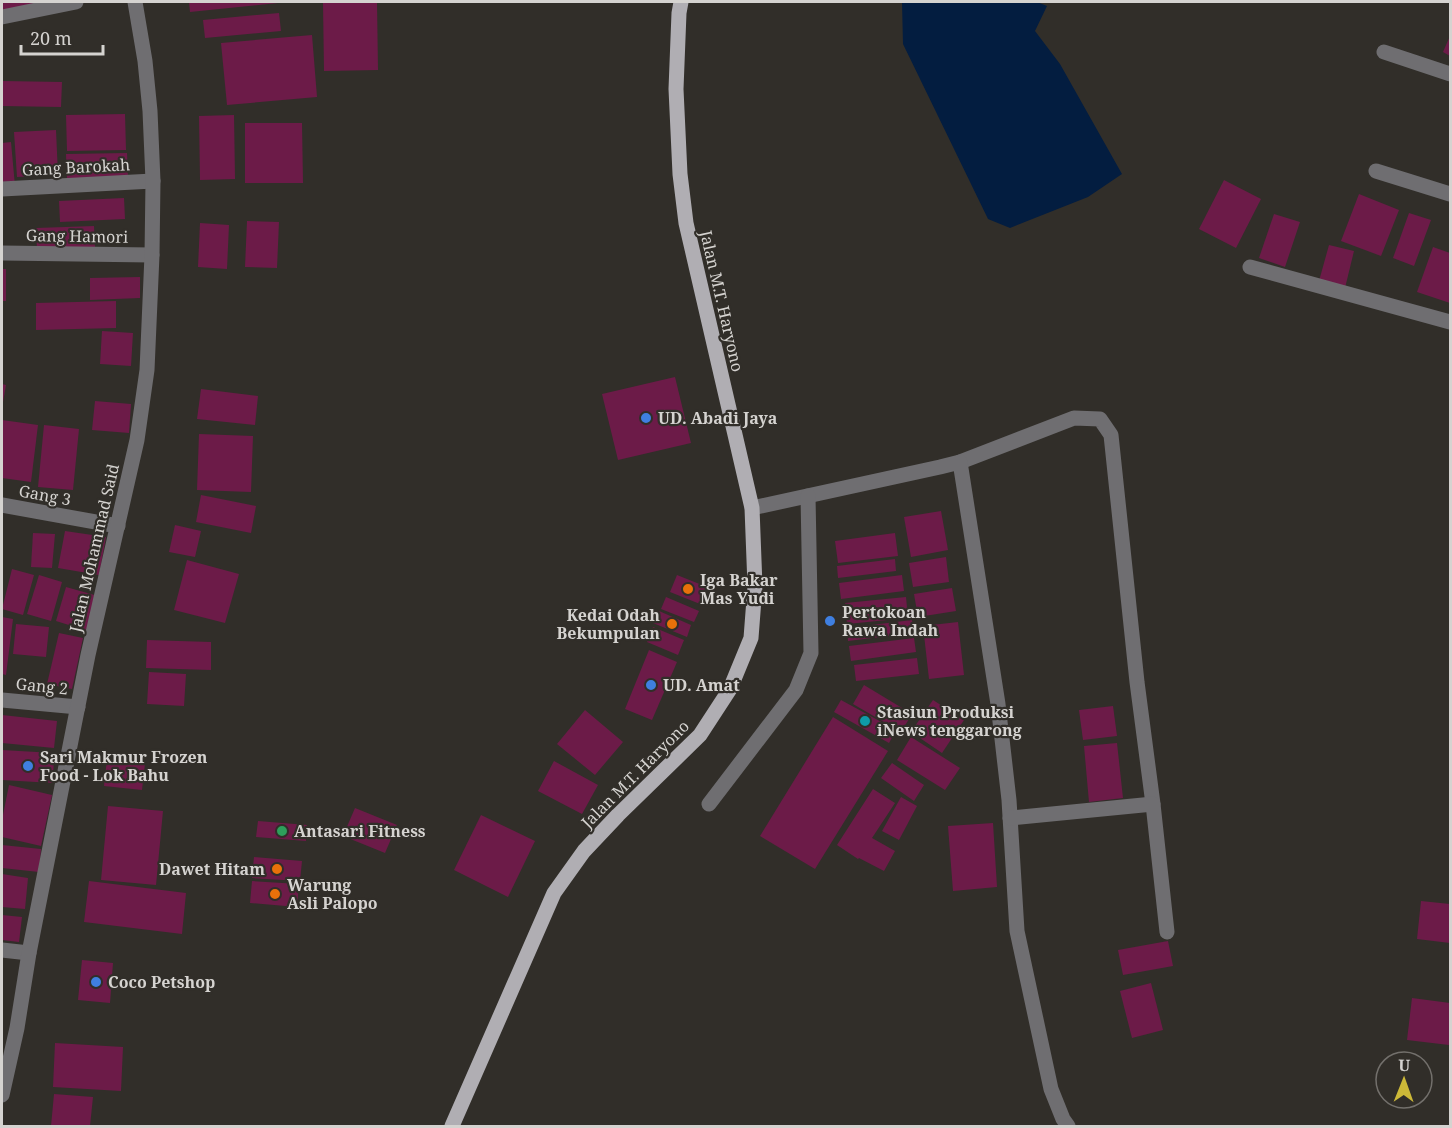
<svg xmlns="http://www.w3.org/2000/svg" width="1452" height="1128" font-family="'Noto Serif',serif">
  <rect width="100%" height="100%" fill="#312e29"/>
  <!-- water -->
  <polygon fill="#031d40" points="902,2 1037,2 1047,6 1035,31 1060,64 1122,174 1088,197 1010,228 988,219 903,44"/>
  <!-- building -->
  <g fill="#6c1b48">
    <polygon points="2,2 45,2 2,10"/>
    <polygon points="189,2 278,2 278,3 190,12"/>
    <polygon points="323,2 377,2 378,70 324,71"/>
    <polygon points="279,13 281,31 205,38 203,20"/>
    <polygon points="312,35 317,97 227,105 221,43"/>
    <polygon points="1450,36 1450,56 1443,52"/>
    <polygon points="2,81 62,82 61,107 2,106"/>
    <polygon points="125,114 126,150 67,151 66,115"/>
    <polygon points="234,115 235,179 200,180 199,116"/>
    <polygon points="245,123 302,123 303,183 245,183"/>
    <polygon points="56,130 58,175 17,177 14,132"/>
    <polygon points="11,142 15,186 2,187 2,143"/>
    <polygon points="127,153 128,178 67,180 66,154"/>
    <polygon points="1224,180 1261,199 1236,248 1199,229"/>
    <polygon points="1359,194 1399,210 1381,256 1341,241"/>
    <polygon points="124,198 125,219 60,222 59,201"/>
    <polygon points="1409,213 1431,220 1414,266 1393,258"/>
    <polygon points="1274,214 1300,222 1285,267 1259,258"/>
    <polygon points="247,221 279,222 277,268 245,267"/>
    <polygon points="200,223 229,225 227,269 198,267"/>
    <polygon points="94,226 95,247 37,250 36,228"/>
    <polygon points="1329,245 1354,251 1345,288 1319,281"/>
    <polygon points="1433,247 1450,253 1450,303 1417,292"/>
    <rect x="2" y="269" width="4" height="32"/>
    <polygon points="140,277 140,298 90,300 90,278"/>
    <polygon points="116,301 116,328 36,330 36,303"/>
    <polygon points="102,331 133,333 131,366 100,364"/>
    <polygon points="675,377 691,443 618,460 602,394"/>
    <polygon points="2,384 6,385 3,402 2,402"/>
    <polygon points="201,389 258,396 255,425 197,419"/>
    <polygon points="95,401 131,404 129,433 92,430"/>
    <polygon points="2,420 38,425 31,482 2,478"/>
    <polygon points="44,425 79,429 73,490 38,487"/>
    <polygon points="199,434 253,436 251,492 197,490"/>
    <polygon points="201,495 256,506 251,533 196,522"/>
    <polygon points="941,511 948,550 911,557 904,517"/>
    <polygon points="175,525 201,531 195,557 169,552"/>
    <polygon points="65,531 106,537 99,575 58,568"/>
    <polygon points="33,533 55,534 52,568 31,567"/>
    <polygon points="895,533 898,556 838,563 835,541"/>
    <polygon points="946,557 949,582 913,587 909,563"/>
    <polygon points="895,559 896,571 838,578 837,566"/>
    <polygon points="187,560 239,574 225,623 174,610"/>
    <polygon points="12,569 34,575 23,615 2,609"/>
    <polygon points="39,575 62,582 51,621 27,614"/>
    <polygon points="677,575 707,587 700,604 670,592"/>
    <polygon points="902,575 904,591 841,599 839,583"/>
    <polygon points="66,587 98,596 88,631 56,621"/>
    <polygon points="952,588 956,611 918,617 914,594"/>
    <polygon points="666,597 699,611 694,622 661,609"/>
    <polygon points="906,597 908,618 847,624 845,603"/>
    <polygon points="659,611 691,625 687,637 653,623"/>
    <polygon points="2,617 13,619 6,675 2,674"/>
    <polygon points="912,620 914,633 848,641 847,628"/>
    <polygon points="958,622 964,675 929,679 923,626"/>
    <polygon points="16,624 49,627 46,657 13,654"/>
    <polygon points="653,627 684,640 678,655 647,642"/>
    <polygon points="59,633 83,638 72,689 47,684"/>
    <polygon points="914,638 916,652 851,661 849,646"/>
    <polygon points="147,640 211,642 211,670 146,668"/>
    <polygon points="649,650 677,662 652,720 625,709"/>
    <polygon points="917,658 919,674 856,681 854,665"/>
    <polygon points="149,672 186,674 184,706 147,704"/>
    <polygon points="864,685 912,714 901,732 853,704"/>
    <polygon points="841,700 896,730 889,743 834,712"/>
    <polygon points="933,700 964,720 942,753 911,732"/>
    <polygon points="1113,706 1117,736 1083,740 1079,710"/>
    <polygon points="585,710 623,742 595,775 557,744"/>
    <polygon points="2,715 57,721 54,748 2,743"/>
    <polygon points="833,717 888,751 815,869 760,836"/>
    <polygon points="911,737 960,768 945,790 897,760"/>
    <polygon points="1117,743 1123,798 1089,802 1084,746"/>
    <polygon points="2,750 54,753 53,783 2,780"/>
    <polygon points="107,759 145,763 142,790 104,786"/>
    <polygon points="554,761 598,785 582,814 538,791"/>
    <polygon points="892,763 924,785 914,801 881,778"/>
    <polygon points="9,785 52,795 41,846 2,837 2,820"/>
    <polygon points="873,789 895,803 872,838 895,851 884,871 859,858 858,859 837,845"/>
    <polygon points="901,797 917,806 899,840 882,831"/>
    <polygon points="108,806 163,811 156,885 101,880"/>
    <polygon points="355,808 397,825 385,853 343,836"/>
    <polygon points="481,815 535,841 508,897 454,870"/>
    <polygon points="258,821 307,825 306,841 256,837"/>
    <polygon points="993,823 997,887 953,891 948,826"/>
    <polygon points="2,845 41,849 39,872 2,868"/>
    <polygon points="254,857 302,861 300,881 252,878"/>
    <polygon points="2,874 28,878 25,909 2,907"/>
    <polygon points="89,881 186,893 182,934 84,922"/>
    <polygon points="252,881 299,884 297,907 250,903"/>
    <polygon points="1421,901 1450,904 1450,943 1417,939"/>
    <polygon points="2,915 22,917 19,942 2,940"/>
    <polygon points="1168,941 1173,966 1123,975 1118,950"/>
    <polygon points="82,960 113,963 110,1003 78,1000"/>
    <polygon points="1151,983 1163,1030 1132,1038 1120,991"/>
    <polygon points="1412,998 1450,1003 1450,1031 1449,1045 1407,1040"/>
    <polygon points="55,1043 123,1047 121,1091 53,1087"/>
    <polygon points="54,1094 93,1097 90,1126 51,1126"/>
  </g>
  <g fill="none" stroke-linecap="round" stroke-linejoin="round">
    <!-- minor -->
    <g stroke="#6f6e71" stroke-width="15">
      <polyline points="2,17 76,2"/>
      <polyline points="1384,52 1450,74"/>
      <polyline points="1376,171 1450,194"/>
      <polyline points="2,189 153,181"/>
      <polyline points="2,253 152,255"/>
      <polyline points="1250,267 1450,322"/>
      <polyline points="960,462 1074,418 1100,419 1111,435 1137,682 1153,804"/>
      <polyline points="2,505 118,526"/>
      <polyline points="752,508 940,467 960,462 998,704 1009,800 1017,931 1051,1089 1063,1119 1068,1126"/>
      <polyline points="2,700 78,707"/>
      <polyline points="709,804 796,690 811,653 808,496"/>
      <polyline points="1010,818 1153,804 1167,932"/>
      <polyline points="2,950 29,953"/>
      <polyline points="2,1095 17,1028 29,953 88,655 137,440 147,370 152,255 153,181 150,111 145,61 135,2"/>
    </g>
    <!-- major -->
    <polyline stroke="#b0aeb3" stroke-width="15" points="452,1126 554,893 584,851 618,815 700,735 730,689 751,638 755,586 752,508 686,223 680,174 676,89 679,13 681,2"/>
  </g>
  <!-- markers -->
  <g fill="#3f7fe0" stroke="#312e29" stroke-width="2">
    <circle cx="646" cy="418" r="6"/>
    <circle cx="830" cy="621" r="6"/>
    <circle cx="651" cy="685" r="6"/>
    <circle cx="28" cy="766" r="6"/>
    <circle cx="96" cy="982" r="6"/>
  </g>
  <g fill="#e8710a" stroke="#312e29" stroke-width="2">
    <circle cx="688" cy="589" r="6"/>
    <circle cx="672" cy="624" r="6"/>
    <circle cx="277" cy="869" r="6"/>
    <circle cx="275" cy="894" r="6"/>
  </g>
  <circle fill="#0f9aa8" stroke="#312e29" stroke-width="2" cx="865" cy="721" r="6"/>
  <circle fill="#2e9e5b" stroke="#312e29" stroke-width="2" cx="282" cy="831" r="6"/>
  <g text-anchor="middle" stroke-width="4.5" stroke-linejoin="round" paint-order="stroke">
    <!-- street labels -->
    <g font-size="16" fill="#d5d3d0" stroke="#312e29">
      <text transform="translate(76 167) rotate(-3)" y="6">Gang Barokah</text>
      <text transform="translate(77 236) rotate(1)" y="6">Gang Hamori</text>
      <text transform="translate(722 301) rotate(77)" y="6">Jalan M.T. Haryono</text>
      <text transform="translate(45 495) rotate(10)" y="6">Gang 3</text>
      <text transform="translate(94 548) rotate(-77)" y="6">Jalan Mohammad Said</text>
      <text transform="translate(42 686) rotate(6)" y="6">Gang 2</text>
      <text transform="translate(635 774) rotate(-45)" y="6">Jalan M.T. Haryono</text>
    </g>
    <!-- poi labels -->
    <g font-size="16" font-weight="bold" fill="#d5d3d0" stroke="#312e29" text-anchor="start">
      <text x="658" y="424">UD. Abadi Jaya</text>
      <text x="700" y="586">Iga Bakar<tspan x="700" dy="18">Mas Yudi</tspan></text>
      <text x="842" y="618">Pertokoan<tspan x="842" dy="18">Rawa Indah</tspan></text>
      <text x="660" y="621" text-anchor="end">Kedai Odah<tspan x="660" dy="18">Bekumpulan</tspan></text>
      <text x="663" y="691">UD. Amat</text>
      <text x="877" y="718">Stasiun Produksi<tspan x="877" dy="18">iNews tenggarong</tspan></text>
      <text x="40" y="763">Sari Makmur Frozen<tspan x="40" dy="18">Food - Lok Bahu</tspan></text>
      <text x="294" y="837">Antasari Fitness</text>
      <text x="265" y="875" text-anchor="end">Dawet Hitam</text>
      <text x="287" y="891">Warung<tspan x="287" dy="18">Asli Palopo</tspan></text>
      <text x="108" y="988">Coco Petshop</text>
    </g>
  </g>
  <!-- border -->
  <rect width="1452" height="1128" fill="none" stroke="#d5d3d0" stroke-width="6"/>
  <!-- north arrow -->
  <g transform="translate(1404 1080) rotate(1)"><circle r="28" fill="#312e29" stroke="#73706c" stroke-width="1.5"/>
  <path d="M0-4.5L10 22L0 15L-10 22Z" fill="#cdb938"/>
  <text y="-9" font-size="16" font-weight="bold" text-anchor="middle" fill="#d5d3d0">U</text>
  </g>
  <!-- scale -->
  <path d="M21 45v9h82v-9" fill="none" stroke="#d5d3d0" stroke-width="3"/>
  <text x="30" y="45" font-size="18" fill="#d5d3d0" stroke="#312e29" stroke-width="4.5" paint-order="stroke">20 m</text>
</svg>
